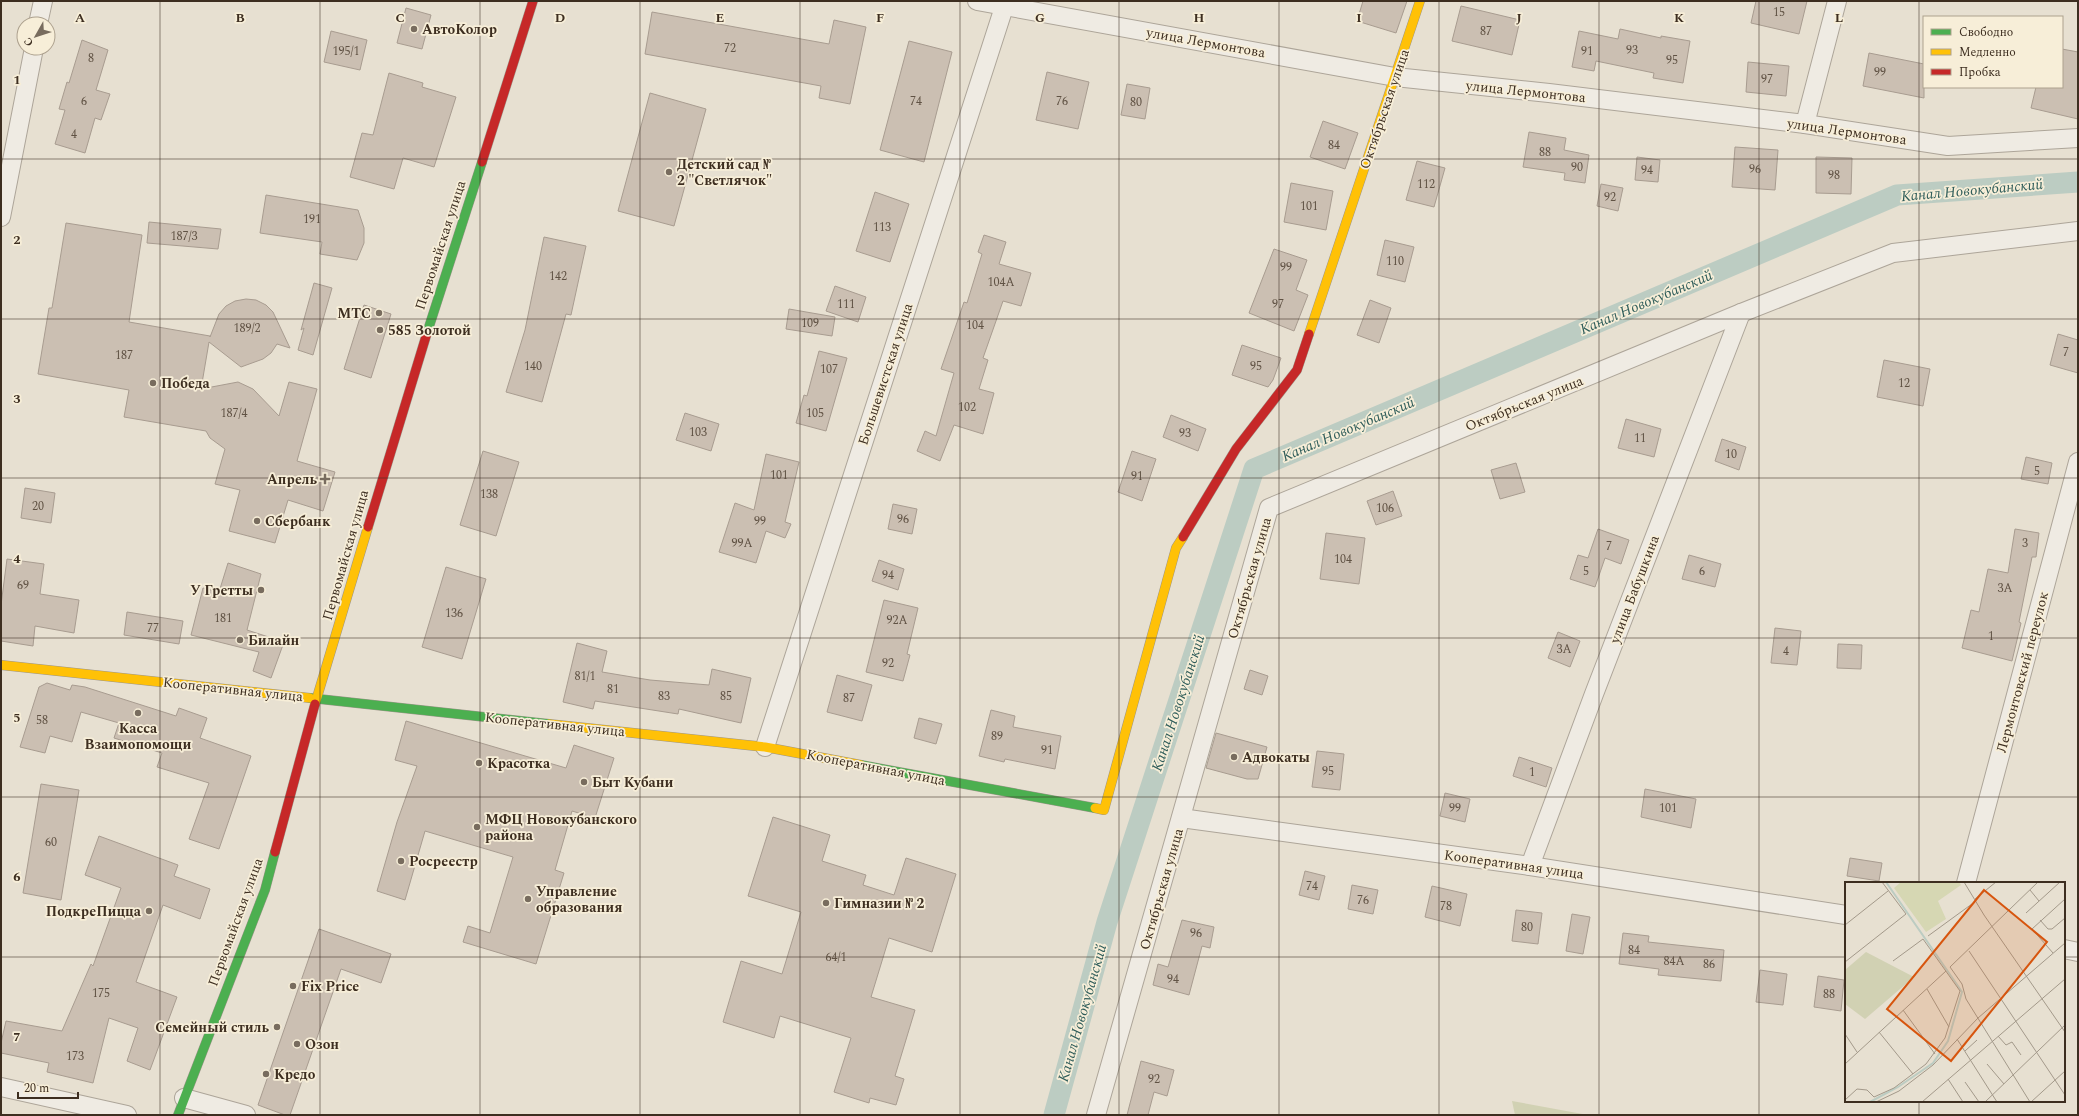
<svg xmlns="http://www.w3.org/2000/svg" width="2079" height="1116" font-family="Spectral,serif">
  <rect width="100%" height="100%" fill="#e7e0d1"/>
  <!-- cemetery -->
  <polygon fill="#d1d1b3" points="1512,1101 1588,1115 1515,1115"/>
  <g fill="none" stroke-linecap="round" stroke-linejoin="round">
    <!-- canal -->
    <polyline stroke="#bcccc2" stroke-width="21" points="1054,1115 1107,922 1254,469 1897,195 2078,182"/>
  </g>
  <!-- building -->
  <g fill="#cbbfb2" stroke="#a89c90">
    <polygon points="1363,1 1407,1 1396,33 1357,21"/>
    <polygon points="1756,1 1807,1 1799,34 1751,23"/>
    <polygon points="1461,6 1520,20 1512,55 1452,41"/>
    <polygon points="406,8 431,15 422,49 397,43"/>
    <polygon points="652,12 829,44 834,20 866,27 850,104 819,98 821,86 645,54"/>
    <polygon points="1620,29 1661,38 1661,36 1690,41 1683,83 1653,78 1654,73 1596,61 1594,71 1572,67 1579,31 1618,39"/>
    <polygon points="331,31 367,40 360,70 324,62"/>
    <polygon points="82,40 108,50 96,90 110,94 101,120 95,118 85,153 55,144 65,110 59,109 67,82 69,83"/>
    <polygon points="909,41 952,52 924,162 880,150"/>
    <polygon points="2062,49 2078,52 2078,119 2031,108 2036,87 2062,87"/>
    <polygon points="1869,53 1924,64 1924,98 1863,86"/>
    <polygon points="1748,62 1789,66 1786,96 1746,92"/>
    <polygon points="1047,72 1089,82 1078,129 1036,120"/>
    <polygon points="389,73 423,83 422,87 456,97 434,167 403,158 394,189 350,177 362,133 373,135"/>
    <polygon points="1127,84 1150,88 1145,119 1121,115"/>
    <polygon points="650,93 706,109 674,226 618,211"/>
    <polygon points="1323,121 1358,133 1345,169 1310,157"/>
    <polygon points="1529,132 1566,138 1564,150 1589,155 1585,183 1564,180 1565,173 1523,167"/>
    <polygon points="1735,147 1778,150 1775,190 1732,187"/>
    <polygon points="1637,157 1660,160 1658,182 1635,180"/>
    <polygon points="1816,157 1852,158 1851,194 1816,193"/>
    <polygon points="1417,161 1445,168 1434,207 1406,200"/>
    <polygon points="1291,183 1333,191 1326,230 1284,222"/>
    <polygon points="1601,184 1623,188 1618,211 1597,206"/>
    <polygon points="875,192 909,204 890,262 856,251"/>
    <polygon points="266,195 358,210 364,228 364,243 357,260 320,254 322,242 260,233"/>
    <polygon points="149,222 221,229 218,249 147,243"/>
    <polygon points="66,223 142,235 129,322 210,336 210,337 219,314 226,306 235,301 246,299 256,300 266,305 273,312 290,348 277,344 271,353 263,359 241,367 209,342 201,389 238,382 253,389 279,416 289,382 317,389 297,461 335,472 323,511 288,500 275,543 229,531 240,490 215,484 225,449 210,438 206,431 124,417 129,390 38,374 49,308 52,308"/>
    <polygon points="984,235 1006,242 999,264 1031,273 1021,306 1003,301 983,358 988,360 979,389 994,393 983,434 954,425 940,461 917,451 925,431 936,436 954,373 941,369 964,302 967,303 982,254 978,252"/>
    <polygon points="544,237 586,246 571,315 566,314 542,402 506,392 525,330"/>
    <polygon points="1385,240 1414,247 1405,282 1377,275"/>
    <polygon points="1274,249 1307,260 1296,290 1308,295 1294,331 1249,313"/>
    <polygon points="314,283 332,288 313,355 298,350 304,328 301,330"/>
    <polygon points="835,286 866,297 858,322 826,311"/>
    <polygon points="1370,300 1391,308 1379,343 1357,335"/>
    <polygon points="364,305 391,314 371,378 344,369"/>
    <polygon points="789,309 835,317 832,336 786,329"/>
    <polygon points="2058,334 2078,340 2078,373 2050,365"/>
    <polygon points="1242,345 1281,358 1273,380 1268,387 1232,375"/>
    <polygon points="819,351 847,358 826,431 796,423 804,395 807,396"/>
    <polygon points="1884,360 1930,369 1923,406 1877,397"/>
    <polygon points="685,413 719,424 711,451 676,440"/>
    <polygon points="1171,415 1206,429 1198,451 1163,437"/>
    <polygon points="1626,419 1661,429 1654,457 1618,448"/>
    <polygon points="1722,439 1746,447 1739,470 1715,461"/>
    <polygon points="483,451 519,462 496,536 460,525"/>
    <polygon points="1132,451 1156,459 1142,501 1118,492"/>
    <polygon points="766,454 799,462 785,522 791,524 785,538 766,531 756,563 719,552 735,503 754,510"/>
    <polygon points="2026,457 2052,463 2048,484 2021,479"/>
    <polygon points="1516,463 1525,492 1500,499 1491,470"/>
    <polygon points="25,488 55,493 51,523 21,518"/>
    <polygon points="1393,491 1402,516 1376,525 1367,501"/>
    <polygon points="893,504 917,509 912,534 888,529"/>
    <polygon points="1598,529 1629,540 1621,564 1605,558 1595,587 1570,579 1578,555 1588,558"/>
    <polygon points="2015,529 2039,533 2036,557 2032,557 2019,622 2021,623 2012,661 1962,648 1971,610 1979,612 1988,569 2008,573"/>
    <polygon points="1326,533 1365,538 1359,584 1320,579"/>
    <polygon points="1689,555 1721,564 1715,587 1682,579"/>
    <polygon points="7,559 44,564 40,594 79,600 74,633 35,626 33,646 1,641 1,605"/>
    <polygon points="879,560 904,569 898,590 872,581"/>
    <polygon points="228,563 261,574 247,630 284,642 271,678 253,671 259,652 191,635 203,588 219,592"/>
    <polygon points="446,567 486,579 462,659 422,647"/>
    <polygon points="884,600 918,608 907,654 910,655 903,681 866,672"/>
    <polygon points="127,612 183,621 179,644 124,635"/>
    <polygon points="1775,628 1801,631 1797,665 1771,663"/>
    <polygon points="1558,632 1580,641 1570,667 1548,658"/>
    <polygon points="577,643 607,651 602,672 650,680 709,685 712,669 751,678 741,723 679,709 678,714 595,701 593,709 563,702"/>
    <polygon points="1838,644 1862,645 1861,669 1837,668"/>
    <polygon points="1250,670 1268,676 1262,695 1244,689"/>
    <polygon points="837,675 872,685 862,721 827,712"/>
    <polygon points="47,683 70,690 72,685 85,687 176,716 179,708 207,718 200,738 251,756 219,849 189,839 209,783 157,767 162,753 114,738 119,723 81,712 72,742 50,736 45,753 20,747 39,687"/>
    <polygon points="991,710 1015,716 1013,727 1061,736 1055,769 1005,759 1004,762 979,756"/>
    <polygon points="919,718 942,724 936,744 914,738"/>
    <polygon points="406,721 566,768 574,745 614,758 595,818 572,811 555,870 564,873 536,964 463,942 468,926 490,933 513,857 425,831 405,900 377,891 397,822 417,766 395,760"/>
    <polygon points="1216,733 1267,747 1258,779 1247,779 1206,768"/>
    <polygon points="1317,751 1344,754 1340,790 1312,787"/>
    <polygon points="1519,757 1552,768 1546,787 1513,776"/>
    <polygon points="41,784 79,790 61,900 23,893"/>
    <polygon points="1645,789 1696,799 1691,828 1641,817"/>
    <polygon points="1445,793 1470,799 1465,822 1440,816"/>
    <polygon points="773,817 830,835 822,861 866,875 863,885 894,895 906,858 956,874 932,952 889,938 871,997 915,1010 895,1076 904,1079 896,1105 870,1098 869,1103 834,1092 851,1038 780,1016 774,1038 723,1022 741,961 782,974 801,912 748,896"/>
    <polygon points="99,836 178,865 174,876 210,889 200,919 163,905 136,982 177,997 150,1070 127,1061 138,1028 109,1018 93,1083 47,1072 49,1063 1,1053 1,1043 6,1021 62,1031 91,964 93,966 121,888 85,875"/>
    <polygon points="1850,858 1882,863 1879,881 1847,876"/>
    <polygon points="1305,871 1325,876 1319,900 1299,895"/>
    <polygon points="1352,885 1378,890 1373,914 1348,909"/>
    <polygon points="1432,886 1467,894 1460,926 1425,917"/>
    <polygon points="1516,910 1542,913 1538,944 1512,941"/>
    <polygon points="1572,914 1590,917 1583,954 1566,951"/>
    <polygon points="1182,920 1214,927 1210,948 1202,946 1189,995 1153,985 1158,964 1168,967"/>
    <polygon points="319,929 391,954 381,983 341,969 290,1115 285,1115 258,1105"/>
    <polygon points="1623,933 1649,936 1648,942 1724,950 1721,981 1658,975 1659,969 1619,964"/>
    <polygon points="1760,970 1787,974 1783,1005 1756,1002"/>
    <polygon points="1818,976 1844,980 1841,1011 1814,1007"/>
    <polygon points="1141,1061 1174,1070 1167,1096 1154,1092 1148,1115 1127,1115"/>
  </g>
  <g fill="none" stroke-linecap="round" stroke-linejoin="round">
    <defs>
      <g id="street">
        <polyline points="977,1 1395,77 1549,93 1805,124 1948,146 2078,138"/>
        <polyline points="38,24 43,1"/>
        <polyline points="1805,124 1837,1"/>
        <polyline points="1,217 34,48"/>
        <polyline points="765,747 1006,1"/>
        <polyline points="1181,818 1530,866 1846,915"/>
        <polyline points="1530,866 1594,694 1741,313"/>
        <polyline points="1966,883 2078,462"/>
        <polyline points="2064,949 2078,952"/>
        <polyline points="1,1087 127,1115"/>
        <polyline points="184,1098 246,1115"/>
        <polyline points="1096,1115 1269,508 1741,313 1893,253 2078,231"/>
      </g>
      <g id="fast">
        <polyline points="427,333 482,162"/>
        <polyline points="310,698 549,724"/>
        <polyline points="861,765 1095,808"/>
        <polyline points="178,1115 265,890 275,852"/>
      </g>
      <g id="slow">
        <polyline points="1309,334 1420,1"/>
        <polyline points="1,665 310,698"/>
        <polyline points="315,704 368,527"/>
        <polyline points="549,724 765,747 861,765"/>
        <polyline points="1095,808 1104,810 1176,548 1183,537"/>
      </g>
      <g id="jam">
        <polyline points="482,162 533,1"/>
        <polyline points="368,527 427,333"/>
        <polyline points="1183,537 1236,449 1297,370 1309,334"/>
        <polyline points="275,852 315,704"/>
      </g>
    </defs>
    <!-- street casing -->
    <use href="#street" stroke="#ada599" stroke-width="20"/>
    <!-- fast casing -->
    <use href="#fast" stroke="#9c958a" stroke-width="10"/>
    <!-- slow casing -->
    <use href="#slow" stroke="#9c958a" stroke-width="10"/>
    <!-- jam casing -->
    <use href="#jam" stroke="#9c958a" stroke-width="10"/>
    <!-- street -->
    <use href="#street" stroke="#efebe3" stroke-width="18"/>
    <!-- fast -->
    <use href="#fast" stroke="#4caf50" stroke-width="9"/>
    <!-- slow -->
    <use href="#slow" stroke="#ffc107" stroke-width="9"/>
    <!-- jam -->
    <use href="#jam" stroke="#c62828" stroke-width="9"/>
  </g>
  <!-- grid -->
  <path fill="none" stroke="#3d2e20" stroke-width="1" stroke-opacity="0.55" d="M160,1V1115M320,1V1115M480,1V1115M640,1V1115M800,1V1115M960,1V1115M1119,1V1115M1279,1V1115M1439,1V1115M1599,1V1115M1759,1V1115M1919,1V883M1,159H2078M1,319H2078M1,478H2078M1,638H2078M1,797H2078M1,957H1846M2064,957H2078M1919,1101V1115"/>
  <!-- markers -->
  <g fill="#786c5e" stroke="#f7eed8" stroke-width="1.5">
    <circle cx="414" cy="29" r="4"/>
    <circle cx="669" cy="172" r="4"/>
    <circle cx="379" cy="313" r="4"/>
    <circle cx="380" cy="330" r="4"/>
    <circle cx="153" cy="383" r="4"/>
    <path d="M323 473h4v4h4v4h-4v4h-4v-4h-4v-4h4z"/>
    <circle cx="257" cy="521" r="4"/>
    <circle cx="261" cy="590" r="4"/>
    <circle cx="240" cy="640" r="4"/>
    <circle cx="138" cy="713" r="4"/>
    <circle cx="1234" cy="757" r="4"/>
    <circle cx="479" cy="763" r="4"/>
    <circle cx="584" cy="782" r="4"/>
    <circle cx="477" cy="827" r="4"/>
    <circle cx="401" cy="861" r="4"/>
    <circle cx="528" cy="899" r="4"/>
    <circle cx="826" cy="903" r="4"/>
    <circle cx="149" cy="911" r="4"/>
    <circle cx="293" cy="986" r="4"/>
    <circle cx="277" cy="1027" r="4"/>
    <circle cx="297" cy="1044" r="4"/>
    <circle cx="266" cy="1074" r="4"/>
  </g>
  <g text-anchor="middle" stroke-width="3.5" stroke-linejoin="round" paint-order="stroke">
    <!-- number labels -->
    <g font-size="12" fill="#605244">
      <text x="1779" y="16">15</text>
      <text x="1486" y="35">87</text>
      <text x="730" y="52">72</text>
      <text x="1632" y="54">93</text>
      <text x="346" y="55">195/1</text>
      <text x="1587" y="55">91</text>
      <text x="91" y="62">8</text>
      <text x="1672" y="64">95</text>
      <text x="1880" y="76">99</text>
      <text x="1767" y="83">97</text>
      <text x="84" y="105">6</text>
      <text x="916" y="105">74</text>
      <text x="1062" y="105">76</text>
      <text x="1136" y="106">80</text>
      <text x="74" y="138">4</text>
      <text x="1334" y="149">84</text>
      <text x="1545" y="156">88</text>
      <text x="1577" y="171">90</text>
      <text x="1755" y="173">96</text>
      <text x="1647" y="174">94</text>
      <text x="1834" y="179">98</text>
      <text x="1426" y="188">112</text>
      <text x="1610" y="201">92</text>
      <text x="1309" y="210">101</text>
      <text x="312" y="223">191</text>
      <text x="882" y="231">113</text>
      <text x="184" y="240">187/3</text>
      <text x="1395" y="265">110</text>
      <text x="1286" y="271">99</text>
      <text x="558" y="280">142</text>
      <text x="1001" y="286">104А</text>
      <text x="846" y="308">111</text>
      <text x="1278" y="308">97</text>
      <text x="810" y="327">109</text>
      <text x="975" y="329">104</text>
      <text x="247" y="332">189/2</text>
      <text x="2066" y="356">7</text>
      <text x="124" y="359">187</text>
      <text x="533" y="370">140</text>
      <text x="1256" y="370">95</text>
      <text x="829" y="373">107</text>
      <text x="1904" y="387">12</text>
      <text x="967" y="411">102</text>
      <text x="234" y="417">187/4</text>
      <text x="815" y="417">105</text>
      <text x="698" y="436">103</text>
      <text x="1185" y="437">93</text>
      <text x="1640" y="442">11</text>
      <text x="1731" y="458">10</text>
      <text x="2037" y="475">5</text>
      <text x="779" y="479">101</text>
      <text x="1137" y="480">91</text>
      <text x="489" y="498">138</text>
      <text x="38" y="510">20</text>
      <text x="1385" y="512">106</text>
      <text x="903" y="523">96</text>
      <text x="760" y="525">99</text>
      <text x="742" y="547">99А</text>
      <text x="2025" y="547">3</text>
      <text x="1609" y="550">7</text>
      <text x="1343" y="563">104</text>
      <text x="1586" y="575">5</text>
      <text x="1702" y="575">6</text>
      <text x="888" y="579">94</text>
      <text x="23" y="589">69</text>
      <text x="2005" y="592">3А</text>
      <text x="454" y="617">136</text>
      <text x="223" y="622">181</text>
      <text x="897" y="624">92А</text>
      <text x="153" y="632">77</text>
      <text x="1991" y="640">1</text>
      <text x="1564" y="653">3А</text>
      <text x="1786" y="655">4</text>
      <text x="888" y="667">92</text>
      <text x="585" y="680">81/1</text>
      <text x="613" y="693">81</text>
      <text x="664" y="700">83</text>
      <text x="726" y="700">85</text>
      <text x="849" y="702">87</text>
      <text x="42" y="724">58</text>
      <text x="997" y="740">89</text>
      <text x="1047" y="754">91</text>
      <text x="1328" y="775">95</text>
      <text x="1532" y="776">1</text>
      <text x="1455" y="812">99</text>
      <text x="1668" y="812">101</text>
      <text x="51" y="846">60</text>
      <text x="1312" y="890">74</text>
      <text x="1363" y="904">76</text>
      <text x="1446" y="910">78</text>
      <text x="1527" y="931">80</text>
      <text x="1196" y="937">96</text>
      <text x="1634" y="954">84</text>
      <text x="836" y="961">64/1</text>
      <text x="1674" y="965">84А</text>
      <text x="1709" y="968">86</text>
      <text x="1173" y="983">94</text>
      <text x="101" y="997">175</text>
      <text x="1829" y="998">88</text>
      <text x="75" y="1060">173</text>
      <text x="1154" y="1083">92</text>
    </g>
    <!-- poi labels -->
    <g font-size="14" font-weight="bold" fill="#3d2e20" stroke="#f7eed8" text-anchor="start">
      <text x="422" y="34">АвтоКолор</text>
      <text x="677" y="169">Детский сад №<tspan x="677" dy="16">2 "Светлячок"</tspan></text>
      <text x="371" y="318" text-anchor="end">МТС</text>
      <text x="388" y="335">585 Золотой</text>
      <text x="161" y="388">Победа</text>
      <text x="317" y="484" text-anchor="end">Апрель</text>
      <text x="265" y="526">Сбербанк</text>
      <text x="253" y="595" text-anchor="end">У Гретты</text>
      <text x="248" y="645">Билайн</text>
      <text x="138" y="733" text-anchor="middle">Касса<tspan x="138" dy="16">Взаимопомощи</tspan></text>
      <text x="1242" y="762">Адвокаты</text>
      <text x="487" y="768">Красотка</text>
      <text x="592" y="787">Быт Кубани</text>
      <text x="485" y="824">МФЦ Новокубанского<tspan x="485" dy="16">района</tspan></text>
      <text x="409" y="866">Росреестр</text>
      <text x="536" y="896">Управление<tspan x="536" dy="16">образования</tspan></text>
      <text x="834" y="908">Гимназии № 2</text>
      <text x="141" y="916" text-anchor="end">ПодкреПицца</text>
      <text x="301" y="991">Fix Price</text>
      <text x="269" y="1032" text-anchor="end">Семейный стиль</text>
      <text x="305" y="1049">Озон</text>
      <text x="274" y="1079">Кредо</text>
    </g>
    <!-- street labels -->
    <g font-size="14" fill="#3d2e20" stroke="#f7eed8">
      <text transform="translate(1206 42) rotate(10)" y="5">улица Лермонтова</text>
      <text transform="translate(1526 91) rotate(6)" y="5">улица Лермонтова</text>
      <text transform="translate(1384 109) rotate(-71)" y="5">Октябрьская улица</text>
      <text transform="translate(1847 131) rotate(8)" y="5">улица Лермонтова</text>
      <text transform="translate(440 245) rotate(-72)" y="5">Первомайская улица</text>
      <text transform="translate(885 374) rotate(-72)" y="5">Большевистская улица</text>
      <text transform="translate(1524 403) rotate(-22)" y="5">Октябрьская улица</text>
      <text transform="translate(345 555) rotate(-74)" y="5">Первомайская улица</text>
      <text transform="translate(1249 578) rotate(-74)" y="5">Октябрьская улица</text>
      <text transform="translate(1634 589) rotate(-69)" y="5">улица Бабушкина</text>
      <text transform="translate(2022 672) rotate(-75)" y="5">Лермонтовский переулок</text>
      <text transform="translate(233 689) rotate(6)" y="5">Кооперативная улица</text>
      <text transform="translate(555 724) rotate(6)" y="5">Кооперативная улица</text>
      <text transform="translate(876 767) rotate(11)" y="5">Кооперативная улица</text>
      <text transform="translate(1514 864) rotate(8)" y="5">Кооперативная улица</text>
      <text transform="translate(1161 889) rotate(-74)" y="5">Октябрьская улица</text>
      <text transform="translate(235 922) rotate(-70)" y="5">Первомайская улица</text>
    </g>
    <!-- water labels -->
    <g font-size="15" font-style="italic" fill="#2f5d5a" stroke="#f7eed8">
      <text transform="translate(1972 190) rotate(-5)" y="5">Канал Новокубанский</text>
      <text transform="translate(1646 302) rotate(-23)" y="5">Канал Новокубанский</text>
      <text transform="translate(1348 429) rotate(-23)" y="5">Канал Новокубанский</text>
      <text transform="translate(1178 703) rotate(-72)" y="5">Канал Новокубанский</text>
      <text transform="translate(1082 1013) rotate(-74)" y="5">Канал Новокубанский</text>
    </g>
  </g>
  <!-- overview -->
  <g transform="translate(1845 882)">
    <rect width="220" height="220" fill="#e7e0d1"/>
    <path d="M56,0H114L116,3L93,19L101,37L81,50L49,6Z" fill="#d6d7b3"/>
    <path d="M21,70L69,95L20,137L0,122V88Z" fill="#d1d1b3"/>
    <path fill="none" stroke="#bcccc2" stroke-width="2" d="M25,220L53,205L88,181L103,159L117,110L41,0"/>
    <path fill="none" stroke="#a3998a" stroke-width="1" d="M119,0L139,33L220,150M185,8L194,19M130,17L151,0M181,31L215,0M195,38L203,47H207L220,36M0,43L43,9M83,54L131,19M124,69L220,213M208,71L187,47L220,17M0,80L61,32L37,0M82,107L104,145M58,128L90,172M34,150L68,192M0,152L12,170M153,154L161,163L167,160L176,173M112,157L152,220M120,169L132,158M0,182L101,89M142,182L159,202M103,197L118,220M120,200L134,220M0,218L12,207L22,208L29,215L49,206L81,182L100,156L115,109L78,57L48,79M31,220L54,209L88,183L133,136L220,61M77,220L220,97M140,220L220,143M185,220L121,117L117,102L105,85L193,0M186,220L220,189"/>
    <path fill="#d7550e" fill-opacity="0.15" stroke="#d7550e" stroke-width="2" d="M139,8L202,60L106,179L42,127Z"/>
    <rect width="220" height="220" fill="none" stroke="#3d2e20" stroke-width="2"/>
  </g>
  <g font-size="13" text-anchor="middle" font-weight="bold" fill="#3d2e20" stroke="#f7eed8" stroke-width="3.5" stroke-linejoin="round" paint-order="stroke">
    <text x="80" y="22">A</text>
    <text x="240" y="22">B</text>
    <text x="400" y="22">C</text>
    <text x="560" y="22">D</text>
    <text x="720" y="22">E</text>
    <text x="880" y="22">F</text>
    <text x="1040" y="22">G</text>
    <text x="1199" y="22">H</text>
    <text x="1359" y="22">I</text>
    <text x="1519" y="22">J</text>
    <text x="1679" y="22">K</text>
    <text x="1839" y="22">L</text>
    <text x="17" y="84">1</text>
    <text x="17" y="244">2</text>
    <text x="17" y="403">3</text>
    <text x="17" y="563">4</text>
    <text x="17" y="722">5</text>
    <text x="17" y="881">6</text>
    <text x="17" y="1041">7</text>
  </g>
  <!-- border -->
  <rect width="2079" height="1116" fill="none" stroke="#3d2e20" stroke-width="4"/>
  <!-- legend -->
  <rect x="1923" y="16" width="140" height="72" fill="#f7eed8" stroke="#ada18e"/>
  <rect x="1931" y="29" width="20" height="6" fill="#4caf50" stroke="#ada18e"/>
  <text x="1959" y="36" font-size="12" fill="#3d2e20">Свободно</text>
  <rect x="1931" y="49" width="20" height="6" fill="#ffc107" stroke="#ada18e"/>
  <text x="1959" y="56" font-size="12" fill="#3d2e20">Медленно</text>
  <rect x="1931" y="69" width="20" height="6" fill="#c62828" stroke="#ada18e"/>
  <text x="1959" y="76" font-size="12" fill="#3d2e20">Пробка</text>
  <!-- north arrow -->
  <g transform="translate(36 36) rotate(231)"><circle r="19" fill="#f7eed8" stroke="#ada18e"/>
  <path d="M0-3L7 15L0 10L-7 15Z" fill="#786c5e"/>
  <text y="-6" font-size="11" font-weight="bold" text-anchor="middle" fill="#3d2e20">С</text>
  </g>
  <!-- scale -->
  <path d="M18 1092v6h60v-6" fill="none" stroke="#3d2e20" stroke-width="2"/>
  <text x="24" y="1092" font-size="12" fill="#3d2e20" stroke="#f7eed8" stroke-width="3" paint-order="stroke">20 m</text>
</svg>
